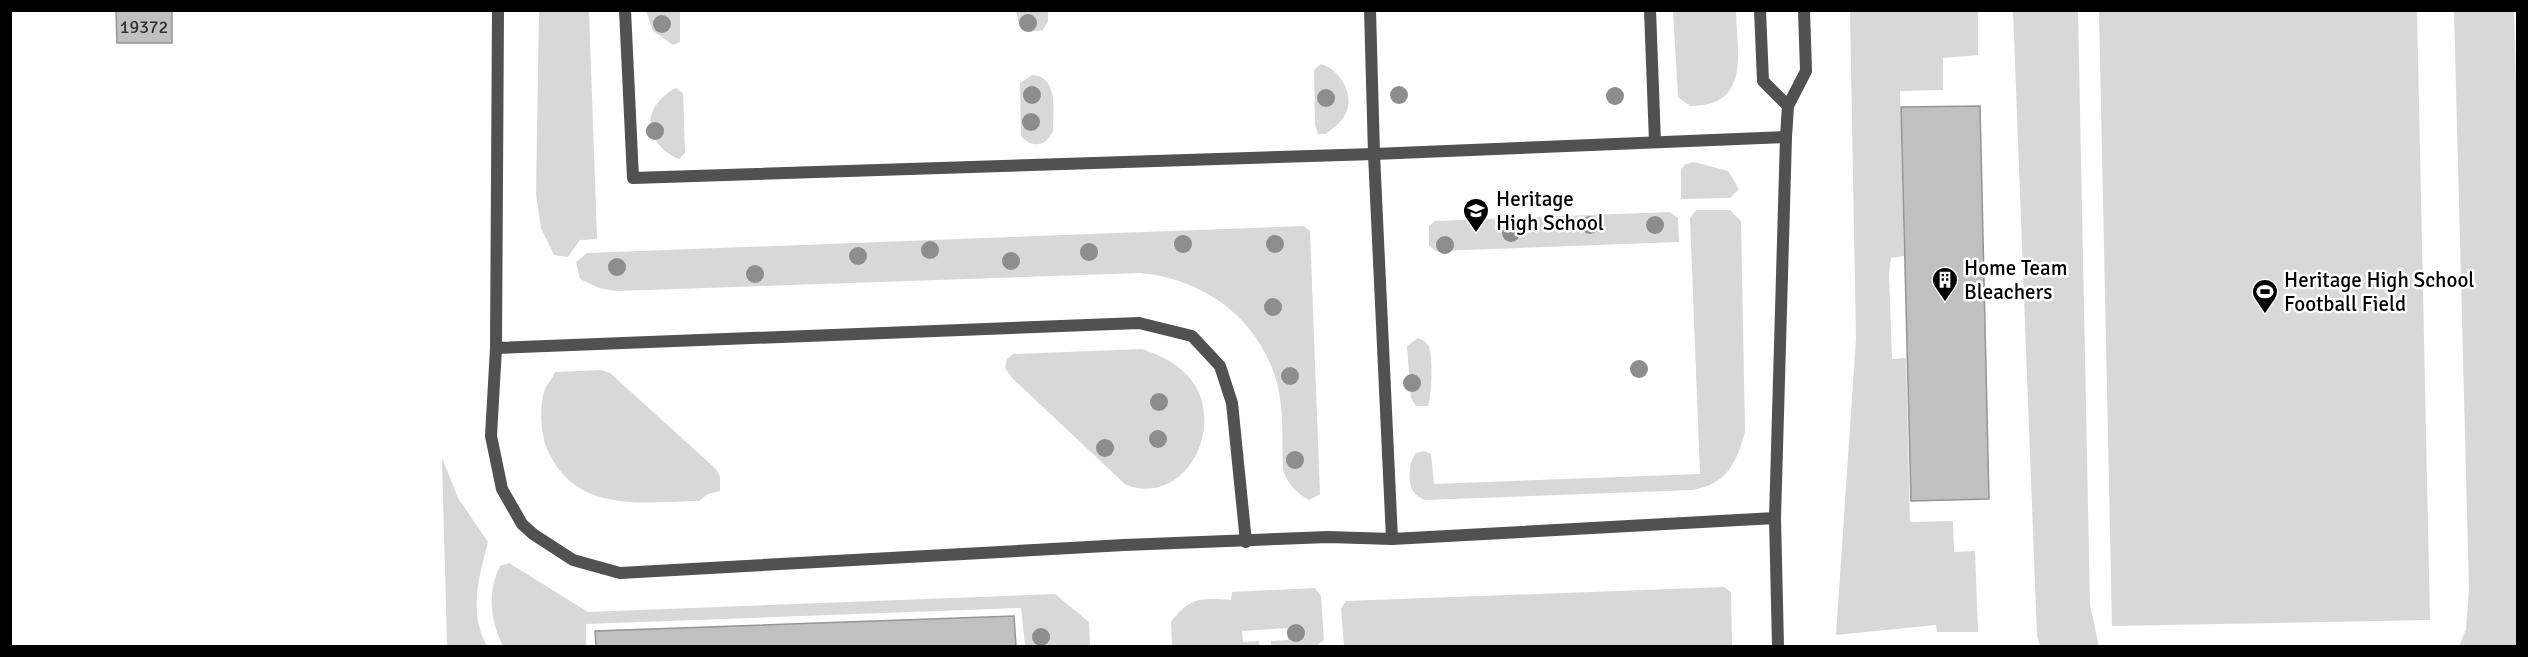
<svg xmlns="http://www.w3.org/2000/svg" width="2528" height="657" font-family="Signika,sans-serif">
  <rect width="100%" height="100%" fill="#fff"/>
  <!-- green -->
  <g fill="#d8d8d8">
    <polygon points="539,11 589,11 597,239 580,240 568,257 554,255 541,228 536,194"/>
    <polygon points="646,11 680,11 680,42 673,45 653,31"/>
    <polygon points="1016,11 1048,11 1048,21 1043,30 1029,32 1019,24"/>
    <path d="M1673,11H1736C1737,54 1751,106 1690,106L1678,97Z"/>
    <polygon points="1850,11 1978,11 1978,55 1943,58 1943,90 1900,91 1904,256 1891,258 1889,273 1892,359 1906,358 1910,522 1953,521 1954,552 1975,551 1978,632 1937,632 1936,625 1836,635 1856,339"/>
    <polygon points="2013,11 2078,11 2090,605 2099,646 2040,646 2037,636"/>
    <polygon points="2099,11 2417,11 2430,620 2112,626"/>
    <polygon points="2454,11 2514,11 2518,152 2517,646 2459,646 2466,629 2469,588"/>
    <path d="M1321,64C1340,69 1355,95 1346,113C1342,122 1333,128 1326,134H1318L1315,125L1314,70Z"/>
    <path d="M1032,75C1059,77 1053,110 1053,130C1048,146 1032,149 1021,136L1020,83Z"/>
    <path d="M676,88L683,93L685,153L679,159C654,149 639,121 661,99C666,95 670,90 676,88Z"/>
    <polygon points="1694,162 1728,171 1739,189 1730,198 1681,199 1681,169 1686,164"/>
    <path d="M1696,210H1730L1741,221L1745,432C1736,464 1727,484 1692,490L1425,500C1421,498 1416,496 1413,491C1407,482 1409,461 1416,453L1424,451L1431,454L1434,484L1700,474L1690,218Z"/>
    <polygon points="1670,212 1678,218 1679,242 1436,251 1429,245 1429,226 1435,221"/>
    <path d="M1304,226L1310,231L1320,494L1309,500C1296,493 1288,484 1283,470C1282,443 1284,414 1278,387C1262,321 1206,279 1140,273L616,291L599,288L580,279L576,262L587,253Z"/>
    <path d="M1418,338C1422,340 1427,342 1429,347C1433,358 1432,395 1428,406H1416L1411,398L1407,346Z"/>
    <path d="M1142,349C1158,355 1174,361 1186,374C1230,418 1189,508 1126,485L1012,378L1005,368L1007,359L1013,354Z"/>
    <path d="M601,370L610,373L716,469L720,476V491L708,494L699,501C642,502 577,514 548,451C541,438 539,407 544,392C546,385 552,380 555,372Z"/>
    <path d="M442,458L458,498L488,542C479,578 468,611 487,646H447Z"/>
    <path d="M509,563L588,612L1055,594L1089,622L1090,646H1025L1021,608L586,624V646H503C490,620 487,593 500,566Z"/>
    <polygon points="1724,587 1731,592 1732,646 1344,646 1341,609 1346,601"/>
    <path d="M1315,588L1321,596L1324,640L1316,646H1271V641L1288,640L1287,628L1242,631L1243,642L1259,641V646H1172L1171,622C1190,597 1200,598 1231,600L1232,592Z"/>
  </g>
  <!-- building -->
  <g fill="#c0c0c0" stroke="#959595" stroke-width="1.5">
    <polygon points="116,10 172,10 172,43 117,43"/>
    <polygon points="1980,106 1989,499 1911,501 1901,107"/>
    <polygon points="1014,616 1016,646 596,646 595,631"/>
  </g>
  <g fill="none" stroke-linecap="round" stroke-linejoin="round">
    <!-- service -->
    <g stroke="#515151" stroke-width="12">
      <polyline points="498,10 496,348 491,436 502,489 522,524 533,534 573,560 620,573 1124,545 1328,537 1392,539 1775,518 1778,646"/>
      <polyline points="625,10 633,178 1374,154 1786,137"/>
      <polyline points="1370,10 1374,154 1392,539"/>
      <polyline points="1650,10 1655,142"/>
      <polyline points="496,348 1139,323 1192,336 1220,366 1232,403 1246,542"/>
    </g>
    <!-- minor -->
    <g stroke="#515151" stroke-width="12">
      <polyline points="1760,10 1763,81 1788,106"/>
      <polyline points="1775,518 1786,137 1788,106 1806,71 1804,10"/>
    </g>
  </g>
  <!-- trees -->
  <g fill="#8d8d8d">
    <circle cx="1028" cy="23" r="9"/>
    <circle cx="662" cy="24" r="9"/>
    <circle cx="1032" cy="95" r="9"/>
    <circle cx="1399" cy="95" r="9"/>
    <circle cx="1615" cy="96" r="9"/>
    <circle cx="1326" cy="98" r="9"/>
    <circle cx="1031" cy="122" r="9"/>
    <circle cx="655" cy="131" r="9"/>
    <circle cx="1590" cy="225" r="9"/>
    <circle cx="1655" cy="225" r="9"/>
    <circle cx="1511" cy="233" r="9"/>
    <circle cx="1183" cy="244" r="9"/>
    <circle cx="1275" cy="244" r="9"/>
    <circle cx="1445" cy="245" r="9"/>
    <circle cx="930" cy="250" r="9"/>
    <circle cx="1089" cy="252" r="9"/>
    <circle cx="858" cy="256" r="9"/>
    <circle cx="1011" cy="261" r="9"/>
    <circle cx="617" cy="267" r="9"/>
    <circle cx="755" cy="274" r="9"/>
    <circle cx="1273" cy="307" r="9"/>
    <circle cx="1639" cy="369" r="9"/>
    <circle cx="1290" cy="376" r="9"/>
    <circle cx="1412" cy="383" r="9"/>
    <circle cx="1159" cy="402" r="9"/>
    <circle cx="1158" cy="439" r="9"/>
    <circle cx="1105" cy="448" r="9"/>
    <circle cx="1295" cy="460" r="9"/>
    <circle cx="1296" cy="633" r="9"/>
    <circle cx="1041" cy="637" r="9"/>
  </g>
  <!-- icons -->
  <defs>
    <symbol id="school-pin" viewBox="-11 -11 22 30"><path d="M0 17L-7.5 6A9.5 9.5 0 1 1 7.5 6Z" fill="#000" stroke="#fff"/><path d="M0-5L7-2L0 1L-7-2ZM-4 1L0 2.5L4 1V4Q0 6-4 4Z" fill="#fff"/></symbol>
    <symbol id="building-pin" viewBox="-11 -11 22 30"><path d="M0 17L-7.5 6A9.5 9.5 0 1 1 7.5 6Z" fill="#000" stroke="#fff"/><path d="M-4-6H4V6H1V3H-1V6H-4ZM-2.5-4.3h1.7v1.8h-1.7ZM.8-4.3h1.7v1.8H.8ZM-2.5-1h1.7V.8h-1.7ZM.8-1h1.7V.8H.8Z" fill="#fff"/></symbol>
    <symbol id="stadium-pin" viewBox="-11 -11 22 30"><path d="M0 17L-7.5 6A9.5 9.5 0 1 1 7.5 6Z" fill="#000" stroke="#fff"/><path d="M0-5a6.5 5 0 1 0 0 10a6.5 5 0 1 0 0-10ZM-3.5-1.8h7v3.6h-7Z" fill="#fff"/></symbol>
  </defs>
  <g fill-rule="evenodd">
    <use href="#school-pin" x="1461" y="196" width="30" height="40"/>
    <use href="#building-pin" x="1930" y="265" width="30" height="40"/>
    <use href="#stadium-pin" x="2250" y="277" width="30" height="40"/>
  </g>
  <g text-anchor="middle" stroke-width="5" stroke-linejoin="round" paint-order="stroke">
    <!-- number labels -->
    <g font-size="18" fill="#303030">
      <text x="144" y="33">19372</text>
    </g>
    <!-- poi labels -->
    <g font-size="21" fill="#000" stroke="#fff" text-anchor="start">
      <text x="1496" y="206">Heritage<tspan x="1496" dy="24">High School</tspan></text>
      <text x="1964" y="275">Home Team<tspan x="1964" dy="24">Bleachers</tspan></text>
      <text x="2284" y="287">Heritage High School<tspan x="2284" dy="24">Football Field</tspan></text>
    </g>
  </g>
  <!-- border -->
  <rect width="2528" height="657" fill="none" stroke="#000000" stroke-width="24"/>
</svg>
